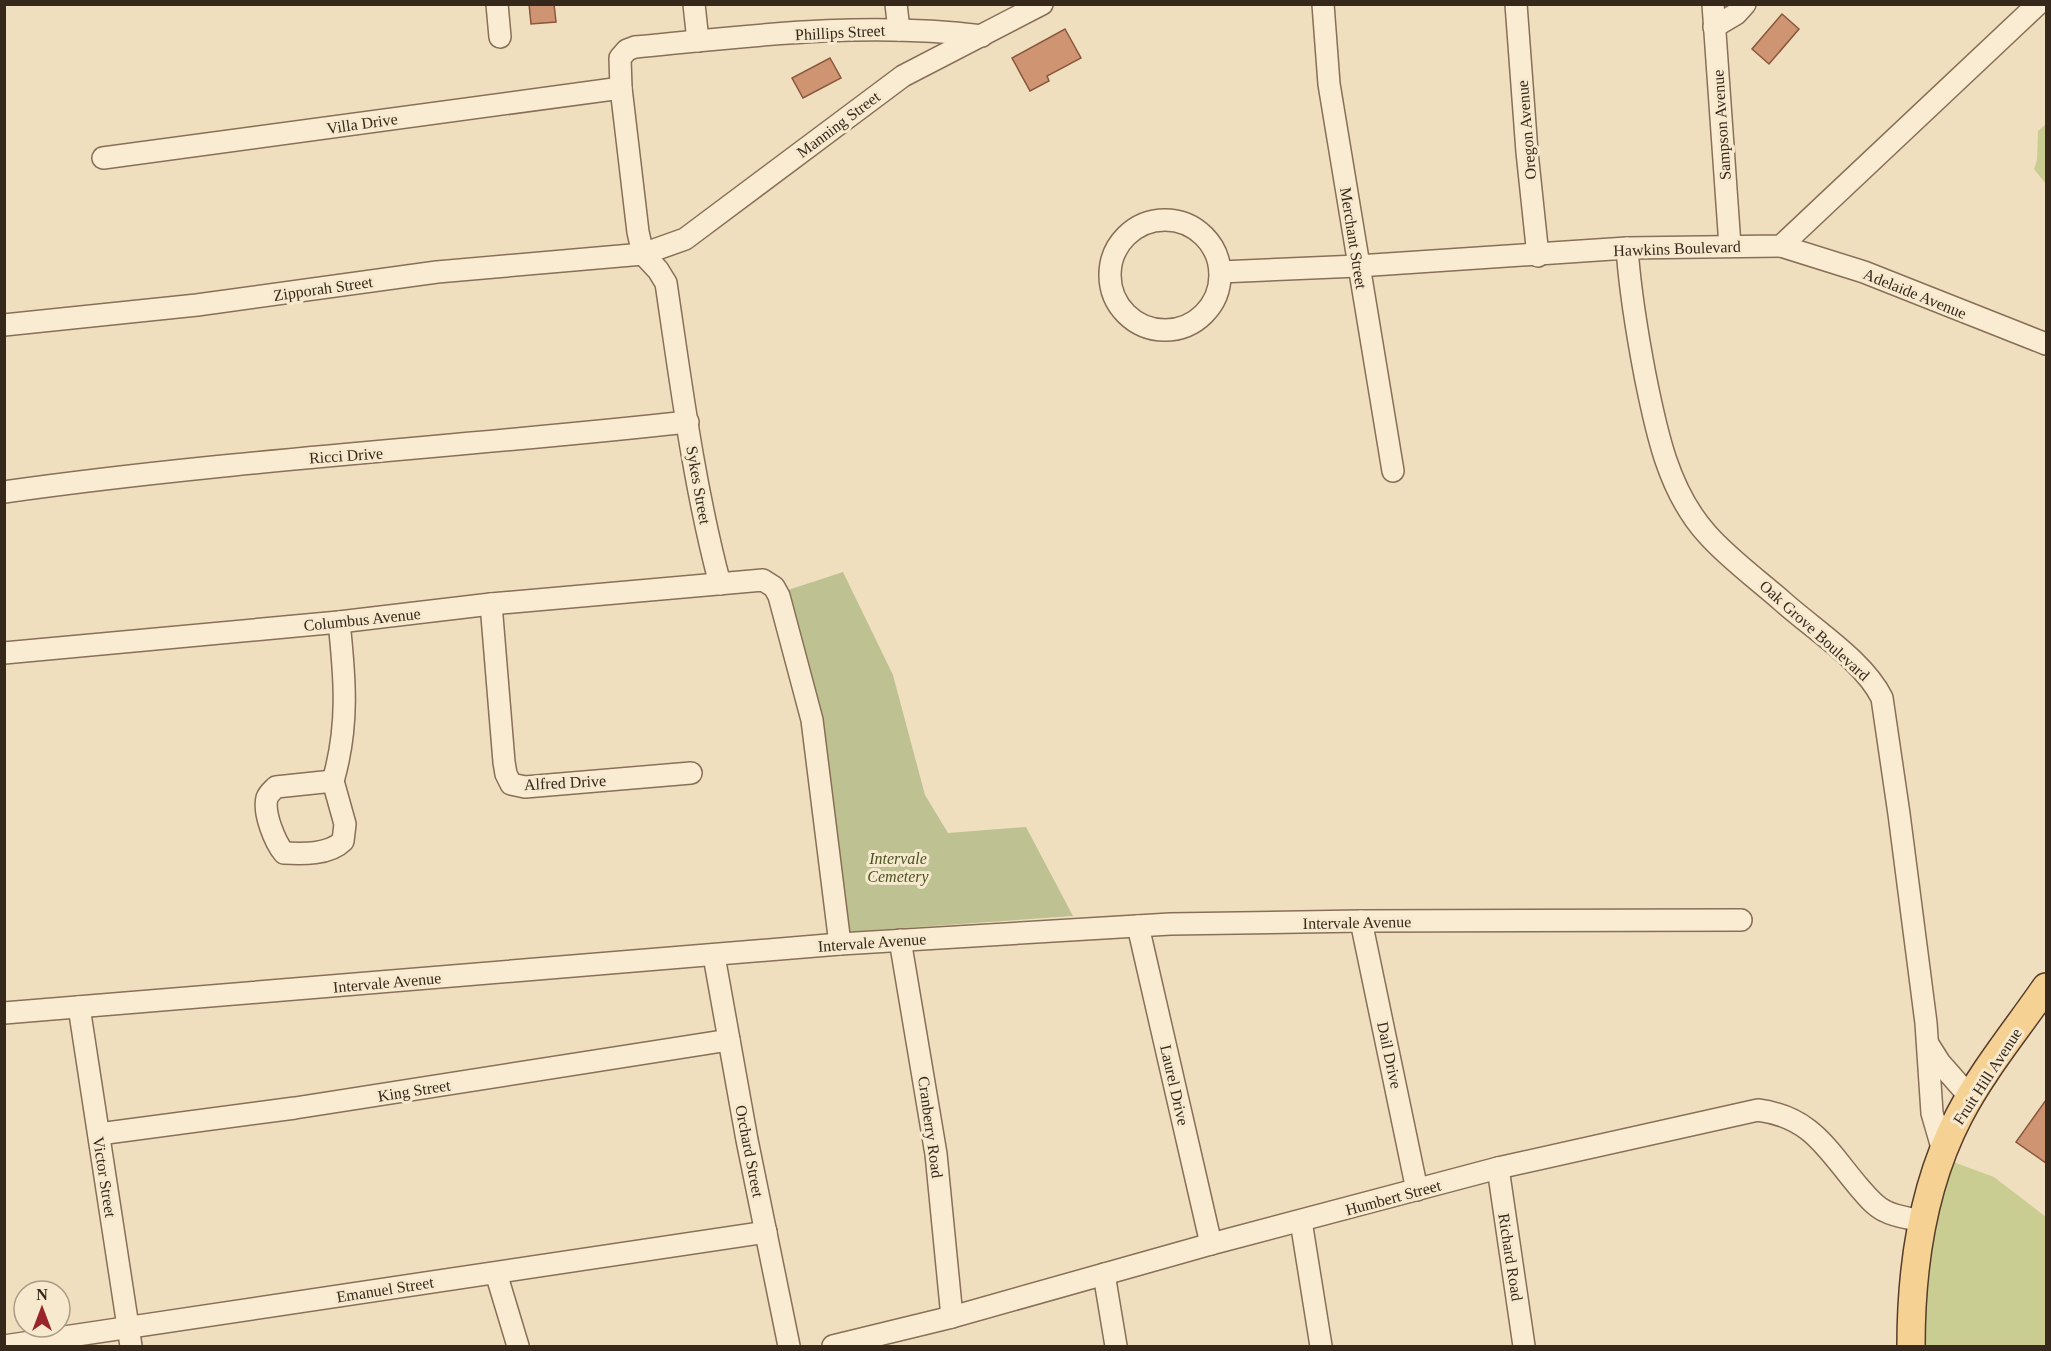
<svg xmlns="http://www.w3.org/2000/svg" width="2051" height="1351" font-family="'Times New Roman',serif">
  <rect width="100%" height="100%" fill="#efdfbf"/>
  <!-- green -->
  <g fill="#c9cd92">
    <polygon points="2046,124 2046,184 2034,169 2037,160 2038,131"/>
    <polygon points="1948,1160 1994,1177 2046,1217 2046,1346 1913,1346 1914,1313"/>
  </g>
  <!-- cemetery -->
  <polygon fill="#bec292" points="843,572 893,675 925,795 948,833 1026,827 1073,916 846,932 828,800 829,768 822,726 785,591"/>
  <!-- building -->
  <g fill="#cf9573" stroke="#88573c" stroke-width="1.5">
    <polygon points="529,4 554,4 556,22 531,24"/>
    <polygon points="1782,14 1799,29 1769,64 1752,49"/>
    <polygon points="1065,29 1081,58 1047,76 1049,81 1030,91 1012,58"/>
    <polygon points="830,58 841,78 803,98 792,78"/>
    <polygon points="2046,1100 2046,1163 2016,1142"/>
  </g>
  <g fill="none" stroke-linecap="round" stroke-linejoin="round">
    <defs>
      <g id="minor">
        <polyline points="497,4 500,37"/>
        <polyline points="694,4 698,41"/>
        <polyline points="896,4 899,30"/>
        <polyline points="1323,4 1329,84 1393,471"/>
        <polyline points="1516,4 1527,152 1538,256"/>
        <polyline points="1713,4 1730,246"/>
        <polyline points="1714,27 1736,14 1745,4"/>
        <polyline points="103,158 621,88"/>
        <circle cx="1165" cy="275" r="55"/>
        <polyline points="1781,246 1864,272 2046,344"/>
        <path d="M1627,248C1630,291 1637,333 1645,375C1656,430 1668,491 1707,534C1727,557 1758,580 1782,601C1813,629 1864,661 1882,698L1899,814L1926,1023L1932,1113L1943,1151"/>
        <polyline points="1220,272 1358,266 1627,248 1781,246 2038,4"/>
        <polyline points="4,325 197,305 437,272 643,254 685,239 903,76 1042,4"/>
        <path d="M4,492C231,460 460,447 688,422"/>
        <path d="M720,584C694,486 681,384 666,283L658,270L643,254L638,232L621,88L620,58L627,50L635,47C749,36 867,21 982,36"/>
        <polyline points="491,604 504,762 506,774 511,784 525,787 691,773"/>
        <polyline points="4,653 339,622 491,604 763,580 774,587 779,596 812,720 840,944"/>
        <path d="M333,781L345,824L343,841C329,855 302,854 284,853C275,842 263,813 267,798C269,793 272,791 276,787Z"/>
        <path d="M333,781C349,726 345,678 339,622"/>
        <polyline points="1361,921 1417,1190"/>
        <polyline points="1138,926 1211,1244"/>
        <polyline points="900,940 936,1154 952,1317"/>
        <polyline points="714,956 747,1140 789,1346"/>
        <polyline points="79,1007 131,1346"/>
        <polyline points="4,1013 840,944 1170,924 1361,921 1741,920"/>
        <polyline points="1928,1044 1940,1063 1970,1097"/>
        <polyline points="99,1134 295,1108 729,1040"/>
        <polyline points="1498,1168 1524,1346"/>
        <polyline points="1301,1221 1321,1346"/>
        <polyline points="496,1273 518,1346"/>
        <polyline points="1104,1274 1116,1346"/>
        <polyline points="4,1346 766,1232"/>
        <path d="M833,1346L952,1317L1211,1244L1498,1168L1758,1110C1811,1117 1826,1148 1858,1186C1866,1195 1874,1206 1885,1211C1896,1217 1910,1218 1921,1221"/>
      </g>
      <path id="major" d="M1911,1346C1911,1267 1922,1187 1959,1116C1983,1070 2017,1029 2046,987"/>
    </defs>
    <!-- minor casing -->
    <use href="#minor" stroke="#886f57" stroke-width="24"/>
    <!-- major casing -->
    <use href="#major" stroke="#563d2b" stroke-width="30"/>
    <!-- minor -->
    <use href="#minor" stroke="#faecd2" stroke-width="21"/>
    <!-- major -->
    <use href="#major" stroke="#f5d294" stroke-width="27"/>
  </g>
  <g text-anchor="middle" stroke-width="6" stroke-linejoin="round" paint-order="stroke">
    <!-- street labels -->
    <g font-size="16" fill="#37281c" stroke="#f6e9ce">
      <text transform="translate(840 32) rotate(-3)" y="6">Phillips Street</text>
      <text transform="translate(362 123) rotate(-8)" y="6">Villa Drive</text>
      <text transform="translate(838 124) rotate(-37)" y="6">Manning Street</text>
      <text transform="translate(1721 125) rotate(-94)" y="6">Sampson Avenue</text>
      <text transform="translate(1526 130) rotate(-95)" y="6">Oregon Avenue</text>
      <text transform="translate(1354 238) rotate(81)" y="6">Merchant Street</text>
      <text transform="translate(1677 248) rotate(-2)" y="6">Hawkins Boulevard</text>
      <text transform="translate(323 288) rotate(-8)" y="6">Zipporah Street</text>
      <text transform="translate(1915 293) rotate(22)" y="6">Adelaide Avenue</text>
      <text transform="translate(346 455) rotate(-4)" y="6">Ricci Drive</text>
      <text transform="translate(699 485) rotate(80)" y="6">Sykes Street</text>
      <text transform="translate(362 619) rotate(-6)" y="6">Columbus Avenue</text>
      <text transform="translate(1815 630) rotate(42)" y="6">Oak Grove Boulevard</text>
      <text transform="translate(565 782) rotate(-3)" y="6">Alfred Drive</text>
      <text transform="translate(1357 922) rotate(-1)" y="6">Intervale Avenue</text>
      <text transform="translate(872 942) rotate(-4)" y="6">Intervale Avenue</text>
      <text transform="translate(387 982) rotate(-5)" y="6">Intervale Avenue</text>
      <text transform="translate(1390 1055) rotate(78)" y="6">Dail Drive</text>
      <text transform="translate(1987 1076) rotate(-57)" y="6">Fruit Hill Avenue</text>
      <text transform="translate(1175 1085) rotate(77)" y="6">Laurel Drive</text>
      <text transform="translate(414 1090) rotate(-9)" y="6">King Street</text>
      <text transform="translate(931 1127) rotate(82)" y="6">Cranberry Road</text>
      <text transform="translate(750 1151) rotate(79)" y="6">Orchard Street</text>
      <text transform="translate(105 1177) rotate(81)" y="6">Victor Street</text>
      <text transform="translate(1393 1197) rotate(-15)" y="6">Humbert Street</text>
      <text transform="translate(1511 1257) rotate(81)" y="6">Richard Road</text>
      <text transform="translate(385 1289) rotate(-9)" y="6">Emanuel Street</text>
    </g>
    <!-- park labels -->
    <g font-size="16" font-style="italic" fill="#4a5421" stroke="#f6e9ce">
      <text x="898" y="864">Intervale<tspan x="898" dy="18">Cemetery</tspan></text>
    </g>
  </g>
  <!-- border -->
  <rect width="2051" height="1351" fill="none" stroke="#37281c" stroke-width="12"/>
  <!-- north arrow -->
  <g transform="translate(42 1309)"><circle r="28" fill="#f6e9ce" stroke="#aa9c87" stroke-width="1.5"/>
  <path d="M0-4.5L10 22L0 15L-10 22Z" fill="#99242a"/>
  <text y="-9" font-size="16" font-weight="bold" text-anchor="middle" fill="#37281c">N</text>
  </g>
</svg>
